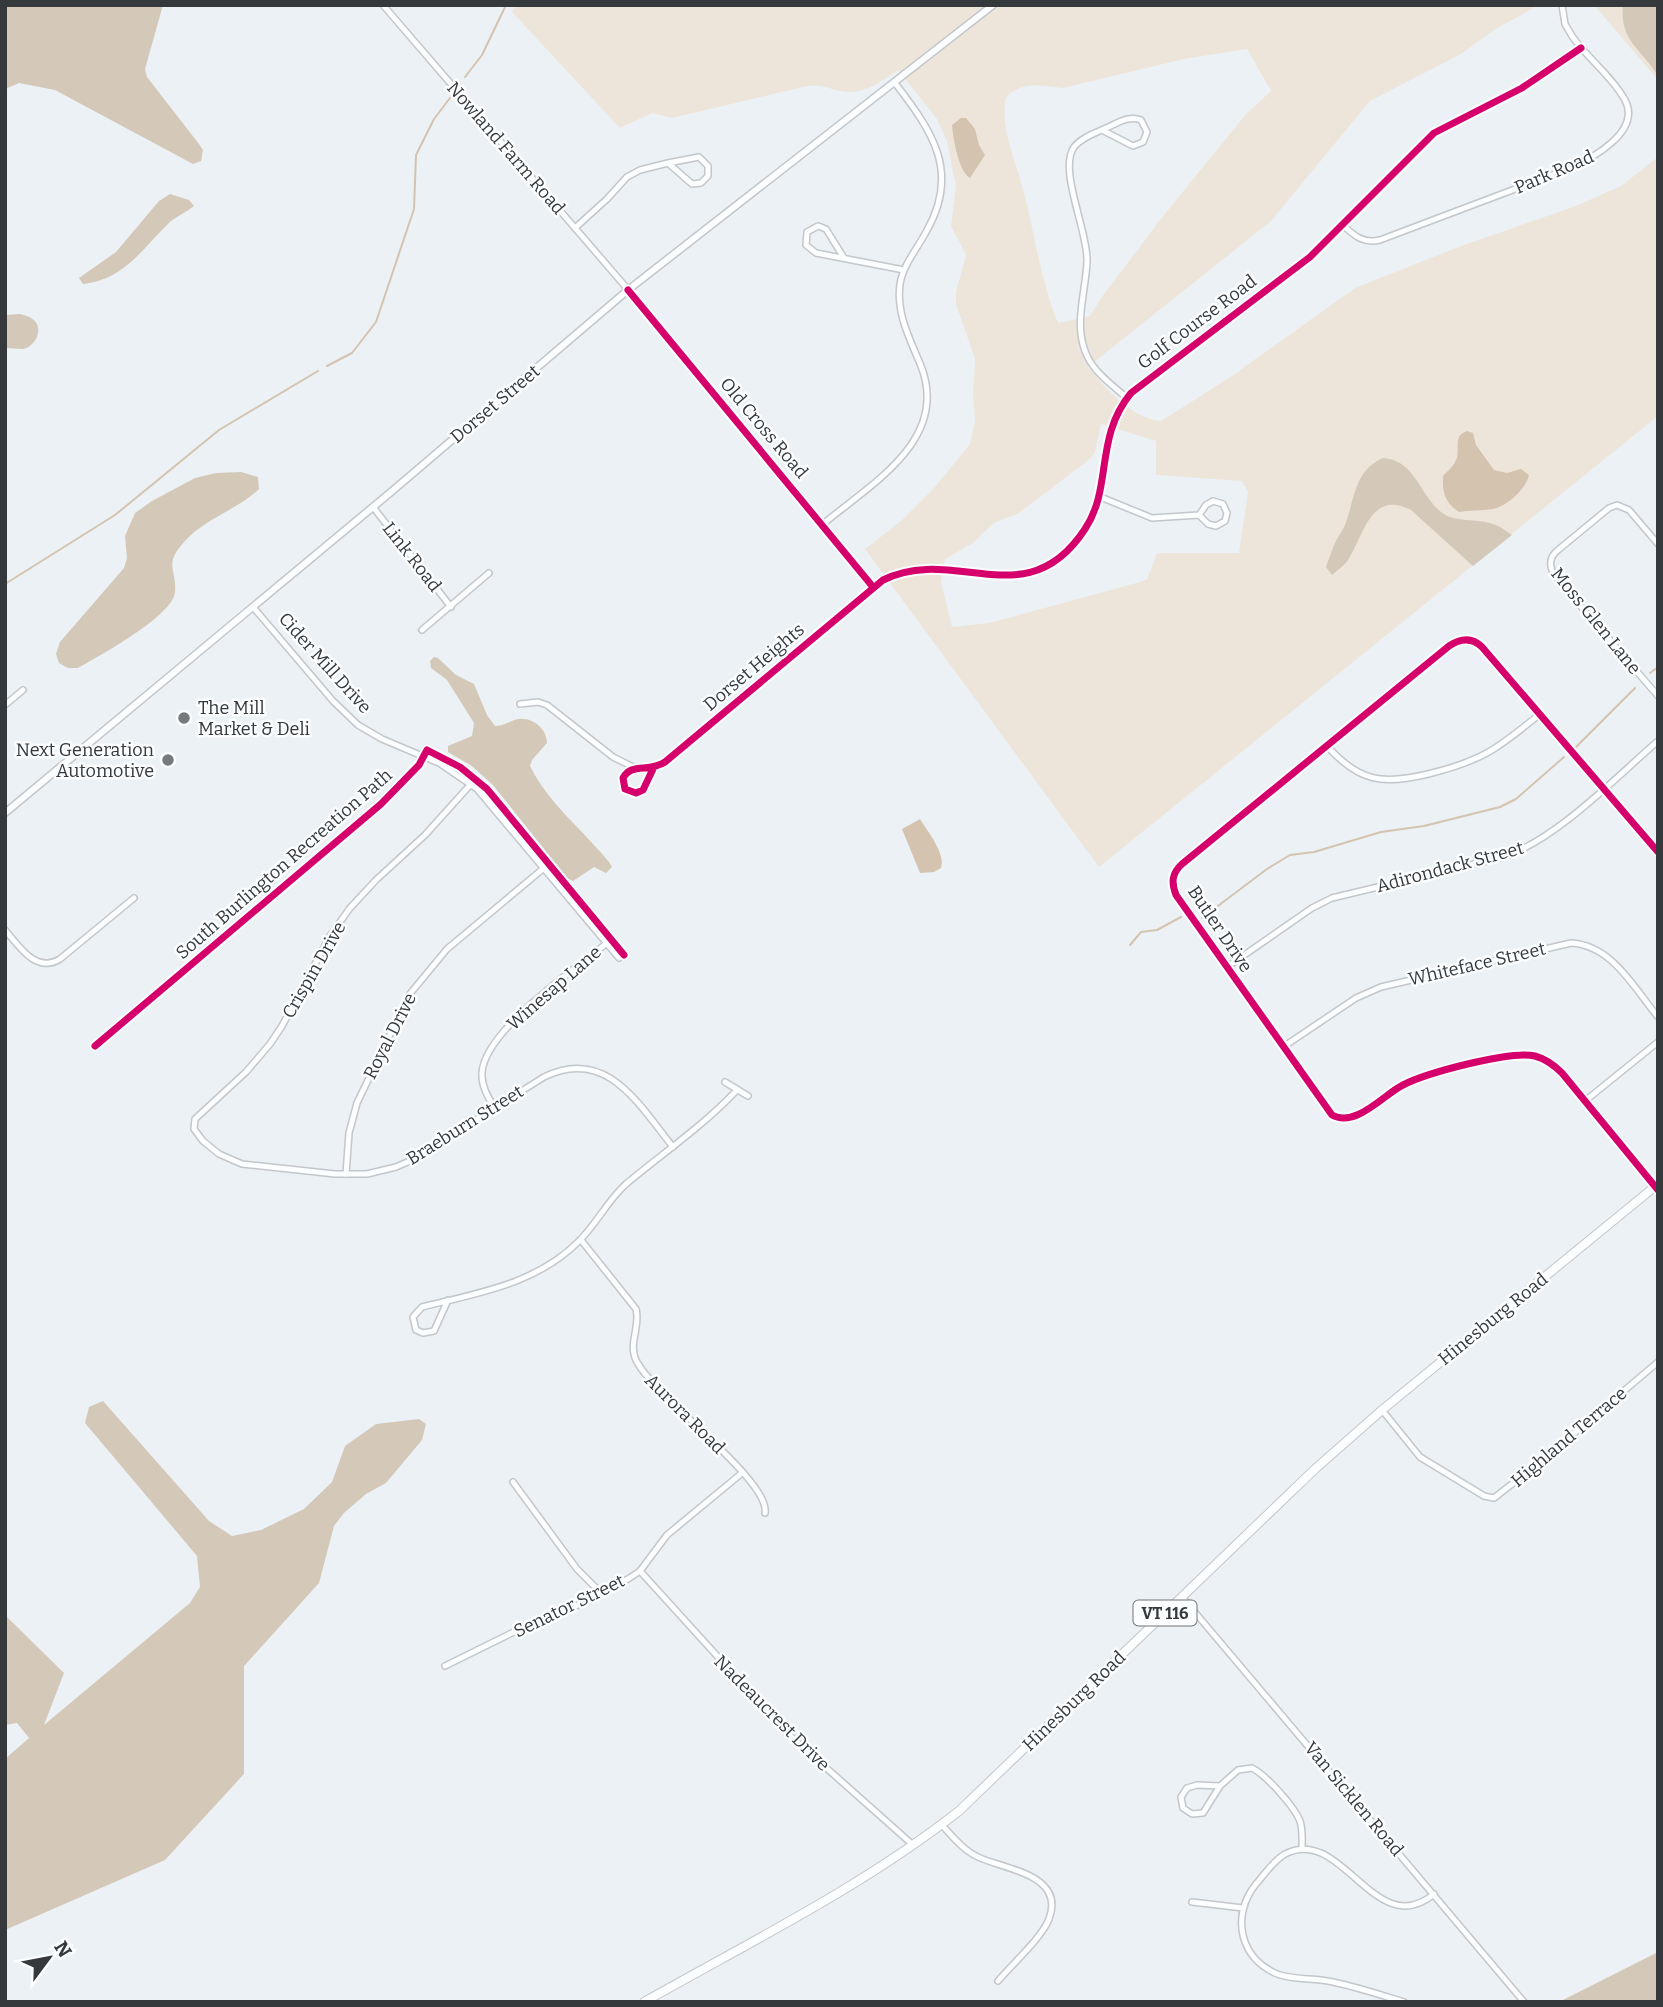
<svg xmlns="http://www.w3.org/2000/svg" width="1663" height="2007" font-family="Bitter,serif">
  <rect width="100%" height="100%" fill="#ecf1f6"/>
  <!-- green -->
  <g fill="#eee5da" fill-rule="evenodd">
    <path d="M516,5H1539L1494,30L1461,54L1370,101L1271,221L1088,367C1105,388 1132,419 1161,421L1229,378L1355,288L1461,246L1576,206L1621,186L1658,157V416L1099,867L865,549L901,521L934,488L970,444L975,421L973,396L975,359L956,304V292L966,255L951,226L956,186L947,141L937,119L898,70C881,82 863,96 840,91C828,88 820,84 807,86L672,118L652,113L620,128L512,12ZM1247,49L1271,91L1246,114L1164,215L1101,298L1090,316L1058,323C1041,281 1035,236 1024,193C1017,164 999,127 1006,98C1021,80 1042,86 1063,88L1184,59ZM1101,424L1156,441V475L1242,481L1248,492L1239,553H1157L1147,579L1140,582L989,623L952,627L941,582L945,559L973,543L994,523L1019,513L1090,459L1095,452Z"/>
    <polygon points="1594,5 1658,5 1658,80"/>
  </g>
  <!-- forest -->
  <g fill="#d4c8b9">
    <polygon points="5,5 163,5 145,69 147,77 199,144 203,150 201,161 193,164 55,90 19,83 5,89"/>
    <path d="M1623,5H1658V76C1642,49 1619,41 1623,5Z"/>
    <path d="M170,194L189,200L194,206C187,212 179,215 171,221C142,248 126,279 83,284L79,278L116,252L159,201Z"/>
    <path d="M20,314C24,315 28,316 31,318C45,326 37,346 23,349C18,349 11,348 5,348V315Z"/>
    <path d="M1383,458C1415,460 1419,494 1441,512C1455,523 1476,518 1493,524C1500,526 1506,531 1512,535L1473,566L1411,510C1371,489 1364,535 1348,560C1344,566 1337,570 1332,575L1326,567C1329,559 1332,549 1336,541C1339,535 1344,529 1346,522C1355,497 1355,470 1383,458Z"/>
    <path d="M241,472L258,477L259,489C237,510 204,519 184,542C163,565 177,569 175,592C173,616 99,656 78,668H68L59,663L56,654L60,642L124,568L127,558L125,536L135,513L152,501L195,478L216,473Z"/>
    <path d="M434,657L438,658L456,675L474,684L487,715L495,726C505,726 509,721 518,719C533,717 547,729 547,743L532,760L530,766C548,803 583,830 609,862L612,867L606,873L594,867L573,881L567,878L493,785L472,766L448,752V746L472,736L474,723L447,680L431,668L430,661Z"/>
    <polygon points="103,1401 209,1521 232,1536 261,1530 304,1509 332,1482 345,1446 376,1424 419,1419 426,1424 422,1440 386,1483 366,1494 344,1513 334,1526 319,1583 244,1666 244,1774 165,1860 5,1930 5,1759 29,1738 17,1723 5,1725 5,1615 64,1673 44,1725 190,1603 200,1587 197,1556 85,1423 89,1407"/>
    <polygon points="1658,1952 1658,2002 1559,2002"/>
  </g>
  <!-- water -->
  <g fill="#d4c4af">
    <path d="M961,118H966L975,129L979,145L985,155L970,178C959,172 953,139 952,125Z"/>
    <path d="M1467,431L1473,433L1476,445L1494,470L1507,473L1521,469L1529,475C1526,489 1507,506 1493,509C1482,511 1470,510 1459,512C1445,503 1442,492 1443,476C1446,472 1453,467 1455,462C1462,451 1451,436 1467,431Z"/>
    <path d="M920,819C928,832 946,854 941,868L934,872L920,873L902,829Z"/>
  </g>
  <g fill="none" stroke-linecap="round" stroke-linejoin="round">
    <!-- stream -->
    <g stroke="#d4c4af" stroke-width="2">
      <polyline points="465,77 482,55 506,5"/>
      <polyline points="459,86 460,83"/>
      <polyline points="327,366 352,353 376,322 414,209 416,155 434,119 453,94"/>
      <polyline points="5,584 115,515 219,430 318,371"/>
      <polyline points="1650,673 1658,667"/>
      <polyline points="1576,747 1635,688"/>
      <polyline points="1202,918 1267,869 1290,855 1314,852 1381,832 1424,826 1500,807 1516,799 1564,757"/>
      <polyline points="1130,945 1141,932 1157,930 1181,917"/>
    </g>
    <defs>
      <g id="minor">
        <polyline points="383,5 637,300 873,587"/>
        <path d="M1102,130L1133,146L1143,142L1147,132L1141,120C1129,115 1118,123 1106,128C1096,133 1082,137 1074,147C1058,170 1088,231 1087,261C1086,291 1074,322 1085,351C1092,371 1111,384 1127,398"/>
        <path d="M1343,225C1354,236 1364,244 1380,240L1568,169C1591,159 1642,132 1625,100C1612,76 1587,58 1572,36L1565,24L1562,5"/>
        <polyline points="575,228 607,199 627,177 640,170 668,163 692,184 701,183 708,176 708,166 699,157 668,163"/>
        <polyline points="844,258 826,229 818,226 807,232 806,245 816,253 904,270"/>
        <polyline points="1098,496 1152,518 1199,515 1208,524 1216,526 1225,521 1227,513 1223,504 1213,501 1206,505 1199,515"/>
        <polyline points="373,507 451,607"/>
        <path d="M823,524C871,484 950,440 921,366C910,339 896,314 900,284C903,265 917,249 926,232C961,172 932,131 895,83"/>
        <path d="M1658,544L1629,510L1617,505L1609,508L1558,550C1549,557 1549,565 1554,575L1658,696"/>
        <polyline points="253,607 333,701 358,725 382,739 439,763 477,789 619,958"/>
        <polyline points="422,630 489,573"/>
        <polyline points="520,704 538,702 547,705 613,757 635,768"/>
        <polyline points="5,705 23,690"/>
        <path d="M1327,746C1359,782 1383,785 1428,774C1482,761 1497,749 1540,714"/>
        <path d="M653,769L643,790L636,793L625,789L623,778C632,762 648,773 665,762L883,580C955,544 1027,618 1085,529C1113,487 1094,438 1131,393L1310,257L1434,133L1522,88L1581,48"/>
        <path d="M471,784L425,835L376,880L350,908L330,936L282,1026L270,1044L246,1072L195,1119L194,1129L203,1141L219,1154L242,1164L335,1174H367L396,1167L412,1160L544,1077C607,1046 639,1105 673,1147"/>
        <path d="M1658,852L1482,647C1472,637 1461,638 1449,646L1182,864C1172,873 1171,882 1176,895L1332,1115C1356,1128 1383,1095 1403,1085C1426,1073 1511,1050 1535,1056C1546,1059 1554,1065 1562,1073L1658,1190"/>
        <path d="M5,930C19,946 36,974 60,959L134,898"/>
        <path d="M1227,967L1312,908L1332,898L1503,857C1556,840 1615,778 1658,741"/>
        <path d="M1283,1047L1356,998L1381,987L1571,943C1612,945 1634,988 1658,1017"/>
        <polyline points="725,1082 748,1096"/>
        <polyline points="1585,1101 1658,1042"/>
        <path d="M495,1108C488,1098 481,1086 482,1073C484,1031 574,970 607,943"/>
        <polyline points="346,1174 349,1133 357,1103 409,995 447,949 544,868"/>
        <path d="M581,1240L636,1309C641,1327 627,1344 637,1362C656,1398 771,1481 765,1513"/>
        <path d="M448,1300L434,1331L423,1333L416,1330L413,1317L422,1307C478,1293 536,1284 578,1242C596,1225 607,1201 626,1184C663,1153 703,1126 736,1091"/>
        <polyline points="1382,1410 1420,1457 1484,1496 1494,1498 1540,1462 1658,1362"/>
        <polyline points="513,1482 577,1569 601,1593"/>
        <polyline points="640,1571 787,1733 913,1845"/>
        <polyline points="1182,1597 1524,2002"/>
        <polyline points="445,1666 532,1623 578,1605 628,1579 640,1571 667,1535 742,1473"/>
        <path d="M1220,1786L1203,1813L1192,1814L1183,1808L1181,1797L1187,1788L1197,1785L1220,1786L1238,1770L1252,1768C1266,1775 1294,1806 1300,1821C1303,1830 1302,1840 1302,1849"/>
        <path d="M942,1825C952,1836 963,1850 978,1857C1003,1869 1066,1874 1049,1919C1041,1939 1012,1964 998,1981"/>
        <polyline points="1192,1902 1243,1908"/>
        <path d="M1404,2002C1381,1995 1357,1987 1333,1982C1315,1978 1297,1980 1280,1975C1240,1961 1230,1916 1256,1884C1265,1874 1273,1861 1285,1854C1342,1824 1375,1943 1434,1894"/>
      </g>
      <polyline id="tertiary" points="5,813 391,492 628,290 993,5"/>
      <path id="primary" d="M644,2002C750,1942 862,1887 959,1811L1315,1469L1382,1410L1658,1184"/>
    </defs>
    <!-- minor casing -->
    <use href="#minor" stroke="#c3c6ca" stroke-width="8"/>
    <!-- tertiary casing -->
    <use href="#tertiary" stroke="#c3c6ca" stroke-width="9"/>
    <!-- primary casing -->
    <use href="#primary" stroke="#c3c6ca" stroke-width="10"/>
    <!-- minor -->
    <use href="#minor" stroke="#fcfdfe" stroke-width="5"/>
    <!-- tertiary -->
    <use href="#tertiary" stroke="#fcfdfe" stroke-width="6"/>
    <!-- primary -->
    <use href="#primary" stroke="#fcfdfe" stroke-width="8"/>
    <defs>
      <g id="cycleway">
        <polyline points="628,290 873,587"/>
        <path d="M653,769L643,790L636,793L625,789L623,778C632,762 648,773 665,762L883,580C955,544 1027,618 1085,529C1113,487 1094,438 1131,393L1310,257L1434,133L1522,88L1581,48"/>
        <path d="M1658,852L1482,647C1472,637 1461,638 1449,646L1182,864C1172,873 1171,882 1176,895L1332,1115C1356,1128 1383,1095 1403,1085C1426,1073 1511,1050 1535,1056C1546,1059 1554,1065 1562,1073L1658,1190"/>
        <polyline points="95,1046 381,804 419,765 427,750 460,767 487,789 624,955"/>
      </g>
    </defs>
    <!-- cycleway casing -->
    <use href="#cycleway" stroke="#fbfdff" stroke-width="11"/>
    <!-- cycleway -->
    <use href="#cycleway" stroke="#d6006c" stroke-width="7"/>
  </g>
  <!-- markers -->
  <g fill="#76797d" stroke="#fbfdff" stroke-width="2.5">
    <circle cx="184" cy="718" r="7"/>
    <circle cx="168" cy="760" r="7"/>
  </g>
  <g text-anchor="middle" stroke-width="5" stroke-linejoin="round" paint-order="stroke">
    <!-- shield labels -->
    <rect fill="#fbfdff" stroke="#717476" stroke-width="2" x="1133.5" y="1600.5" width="63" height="25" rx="5"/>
    <g font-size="16" font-weight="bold" fill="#36393c">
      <text x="1165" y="1619">VT 116</text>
    </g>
    <!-- street labels -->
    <g font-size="18" fill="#36393c" stroke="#fbfdff">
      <text transform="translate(506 148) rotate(49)" y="6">Nowland Farm Road</text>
      <text transform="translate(1554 172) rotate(-23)" y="6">Park Road</text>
      <text transform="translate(1197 322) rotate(-37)" y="6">Golf Course Road</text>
      <text transform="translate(495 404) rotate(-40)" y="6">Dorset Street</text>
      <text transform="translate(764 428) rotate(50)" y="6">Old Cross Road</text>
      <text transform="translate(412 557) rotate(52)" y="6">Link Road</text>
      <text transform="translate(1596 621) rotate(51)" y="6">Moss Glen Lane</text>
      <text transform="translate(325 663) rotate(48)" y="6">Cider Mill Drive</text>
      <text transform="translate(754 667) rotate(-40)" y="6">Dorset Heights</text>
      <text transform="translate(284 864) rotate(-41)" y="6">South Burlington Recreation Path</text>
      <text transform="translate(1450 867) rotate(-15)" y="6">Adirondack Street</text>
      <text transform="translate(1220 929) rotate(56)" y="6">Butler Drive</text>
      <text transform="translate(1477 964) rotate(-13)" y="6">Whiteface Street</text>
      <text transform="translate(314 970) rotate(-60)" y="6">Crispin Drive</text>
      <text transform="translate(554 988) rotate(-41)" y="6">Winesap Lane</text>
      <text transform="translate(390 1036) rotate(-63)" y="6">Royal Drive</text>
      <text transform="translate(465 1125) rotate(-32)" y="6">Braeburn Street</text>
      <text transform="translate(1493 1319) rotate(-39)" y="6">Hinesburg Road</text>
      <text transform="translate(685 1414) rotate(45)" y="6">Aurora Road</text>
      <text transform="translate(1569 1437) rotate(-40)" y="6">Highland Terrace</text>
      <text transform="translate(569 1606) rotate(-26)" y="6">Senator Street</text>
      <text transform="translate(1074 1701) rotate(-44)" y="6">Hinesburg Road</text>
      <text transform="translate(772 1713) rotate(45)" y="6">Nadeaucrest Drive</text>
      <text transform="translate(1354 1799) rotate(50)" y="6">Van Sicklen Road</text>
    </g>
    <!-- poi labels -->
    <g font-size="18" fill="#36393c" stroke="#fbfdff" text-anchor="start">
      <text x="198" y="714">The Mill<tspan x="198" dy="21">Market &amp; Deli</tspan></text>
      <text x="154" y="756" text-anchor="end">Next Generation<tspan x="154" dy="21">Automotive</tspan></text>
    </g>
  </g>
  <!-- border -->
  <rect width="1663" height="2007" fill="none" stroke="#36393c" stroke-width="14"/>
  <!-- north arrow -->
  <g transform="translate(49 1958) rotate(58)" stroke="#fbfdff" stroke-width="5" paint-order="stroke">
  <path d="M0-5L12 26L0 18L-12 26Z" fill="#36393c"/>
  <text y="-10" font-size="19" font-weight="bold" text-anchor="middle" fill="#36393c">N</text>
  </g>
</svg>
